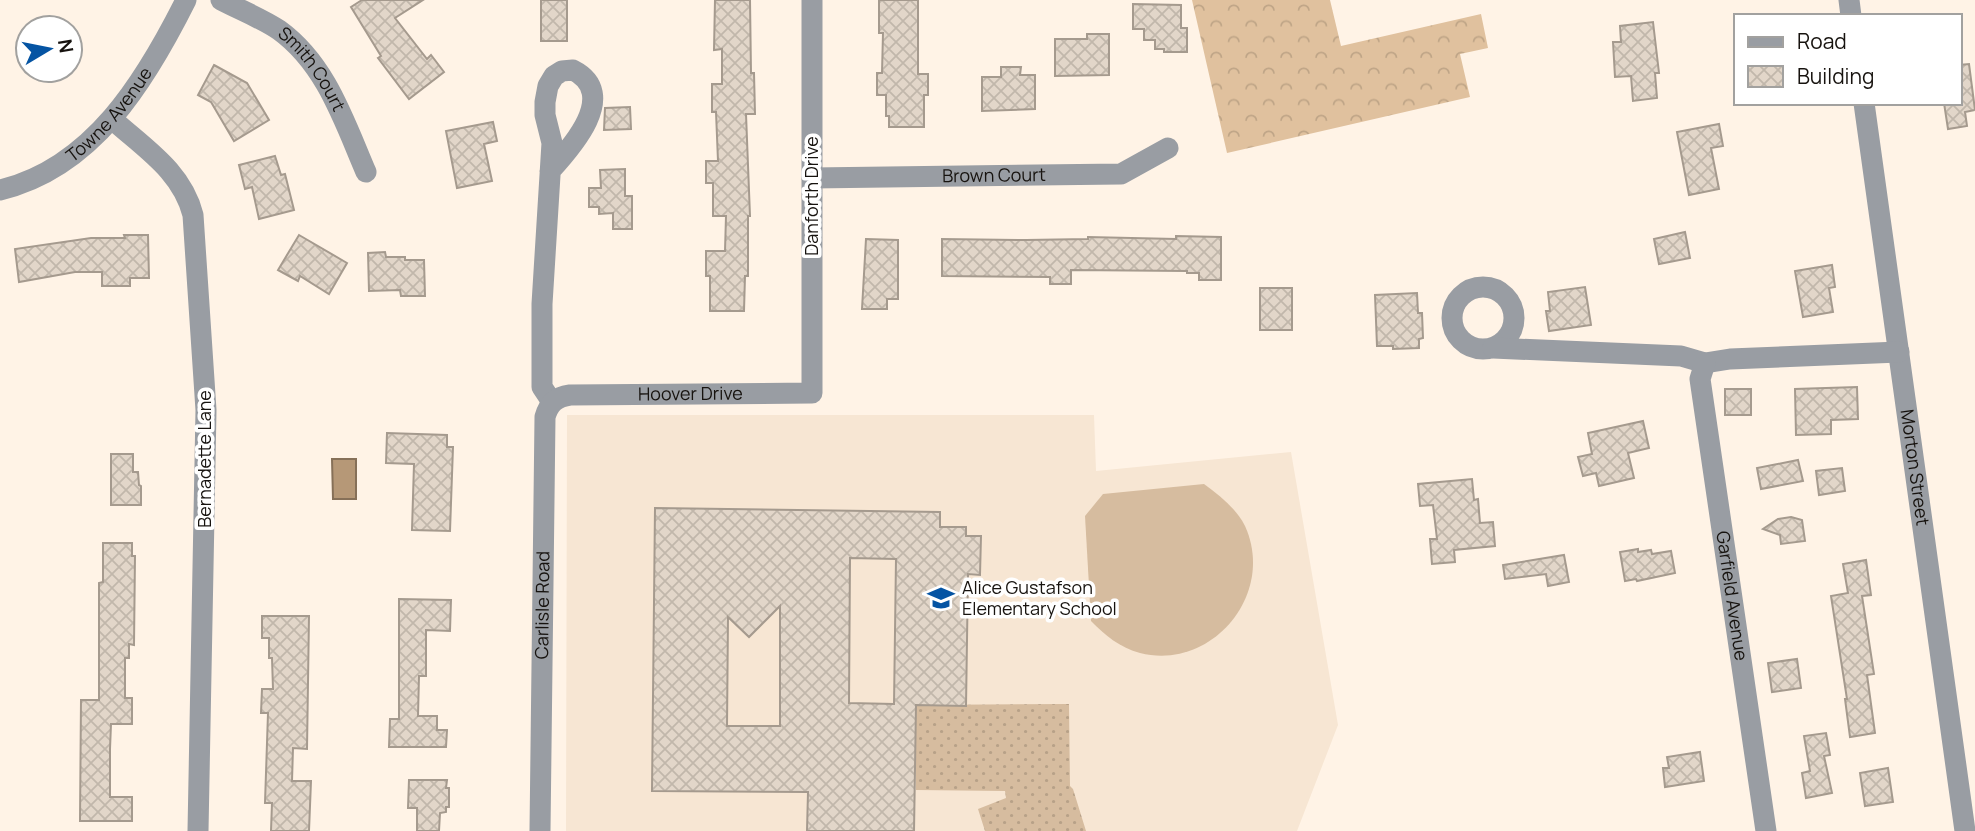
<svg xmlns="http://www.w3.org/2000/svg" width="1975" height="831" font-family="Manrope,sans-serif">
  <defs>
    <pattern id="grass-dots" width="8" height="8" patternUnits="userSpaceOnUse" patternTransform="scale(1.75)"><rect width="8" height="8" fill="#d6bc9f"/><path d="M2 2h.1M6 6h.1" fill="none" stroke="#b7a188" stroke-width="1.8" stroke-linecap="round"/></pattern>
    <pattern id="forest-crowns" width="20" height="18" patternUnits="userSpaceOnUse" patternTransform="scale(1.75)"><rect width="20" height="18" fill="#e0c19e"/><path d="M2 6a3 3 0 1 1 6 0M12 15a3 3 0 1 1 6 0" fill="none" stroke="#bfa587"/></pattern>
    <pattern id="building-cross-hatch" width="8" height="8" patternUnits="userSpaceOnUse" patternTransform="scale(1.75)"><rect width="8" height="8" fill="#e2d6c9"/><path d="M0 0l8 8M0 8l8-8" fill="none" stroke="#c1b7ab"/></pattern>
  </defs>
  <rect width="100%" height="100%" fill="#fff3e6"/>
  <!-- built -->
  <polygon fill="#f7e6d3" points="567,415 1094,415 1096,471 1291,452 1338,725 1297,831 566,831"/>
  <!-- grass -->
  <polygon fill="url(#grass-dots)" points="1069,704 1070,786 1073,789 1086,831 985,831 978,809 1006,798 1005,791 916,790 916,705"/>
  <!-- forest -->
  <polygon fill="url(#forest-crowns)" points="1192,0 1330,0 1341,46 1481,14 1488,48 1460,54 1470,97 1227,153"/>
  <!-- pitch -->
  <path fill="#d6bc9f" d="M1204,484C1220,496 1236,508 1245,526C1276,594 1212,671 1140,653C1120,648 1105,635 1091,621L1085,516L1103,494Z"/>
  <!-- water -->
  <polygon fill="#b69877" stroke="#867058" stroke-width="2" points="332,459 356,459 356,499 333,499"/>
  <!-- building -->
  <g fill="url(#building-cross-hatch)" stroke="#a59a8e" stroke-width="2" fill-rule="evenodd">
    <polygon points="362,0 423,0 395,18 427,59 431,55 444,72 409,99 378,58 381,56 351,7"/>
    <rect x="541" y="0" width="26" height="41"/>
    <polygon points="715,0 750,0 751,73 754,73 755,114 746,114 750,216 748,216 748,276 745,276 744,311 710,311 710,276 706,276 706,251 725,251 726,216 713,216 713,183 706,183 706,161 718,161 716,112 712,112 712,84 722,84 722,49 714,50"/>
    <polygon points="879,0 918,0 918,74 928,74 928,95 924,95 924,127 889,127 889,116 886,116 886,95 877,95 877,73 882,73 883,33 879,33"/>
    <polygon points="1133,4 1181,5 1181,28 1187,28 1187,52 1164,52 1164,49 1155,49 1155,40 1144,40 1144,29 1133,29"/>
    <polygon points="1653,22 1659,73 1655,73 1657,98 1633,101 1631,76 1615,77 1613,42 1621,42 1620,26"/>
    <polygon points="1087,34 1109,34 1109,75 1055,76 1055,39 1087,39"/>
    <polygon points="1969,64 1975,110 1965,112 1967,126 1948,129 1944,103 1959,103 1959,65"/>
    <polygon points="214,65 247,83 269,120 234,141 211,102 198,95"/>
    <polygon points="1001,67 1021,67 1020,75 1035,75 1035,109 982,111 982,77 1001,77"/>
    <polygon points="630,107 631,129 604,130 605,108"/>
    <polygon points="493,122 497,141 484,144 492,181 457,188 446,131"/>
    <polygon points="1719,124 1723,146 1711,148 1719,189 1689,195 1677,132"/>
    <polygon points="275,156 281,175 285,174 294,210 259,219 252,187 245,189 239,165"/>
    <polygon points="625,169 625,196 632,196 632,229 613,229 613,213 599,214 599,207 589,207 589,188 601,188 600,170"/>
    <polygon points="1685,232 1690,258 1659,264 1654,239"/>
    <polygon points="124,235 148,235 149,278 130,278 130,286 102,286 102,272 75,272 19,282 15,249 91,238 125,238"/>
    <polygon points="299,235 347,263 329,294 300,276 298,281 278,270"/>
    <polygon points="1176,236 1221,237 1221,280 1199,280 1199,273 1187,273 1187,271 1071,270 1071,284 1050,284 1050,277 942,276 942,239 1026,240 1088,239 1088,237 1176,239"/>
    <polygon points="866,239 898,240 898,299 887,299 887,309 862,309"/>
    <polygon points="385,252 386,257 405,257 405,260 424,260 425,296 401,296 400,290 369,291 368,253"/>
    <polygon points="1832,265 1835,287 1829,288 1833,312 1803,317 1795,271"/>
    <polygon points="1585,287 1591,325 1549,331 1546,311 1550,311 1548,292"/>
    <rect x="1260" y="288" width="32" height="42"/>
    <polygon points="1417,293 1418,313 1422,313 1423,338 1419,339 1419,348 1393,349 1393,346 1377,346 1375,295"/>
    <polygon points="1857,387 1858,419 1831,420 1831,434 1796,435 1795,389"/>
    <rect x="1725" y="389" width="26" height="26"/>
    <polygon points="1643,421 1649,448 1628,453 1634,478 1599,486 1596,473 1583,476 1578,457 1592,454 1588,433"/>
    <polygon points="387,433 447,435 447,447 453,447 450,531 412,530 414,464 386,463"/>
    <polygon points="111,454 133,454 133,472 138,472 139,485 141,486 141,505 111,505"/>
    <polygon points="1798,460 1803,481 1761,489 1757,468"/>
    <polygon points="1842,468 1845,491 1819,495 1816,471"/>
    <polygon points="1472,479 1474,500 1478,499 1480,523 1493,522 1495,546 1454,550 1455,562 1432,564 1430,539 1437,539 1433,505 1420,506 1418,484"/>
    <path d="M655,508L940,512V527H966V536H981L980,575L968,574L966,706L916,705L914,831H807L808,792L652,791ZM850,558L896,559L894,704L849,703ZM780,606V726H727L728,617L749,637Z"/>
    <polygon points="1791,517 1802,520 1805,541 1781,544 1780,535 1763,529 1778,519"/>
    <polygon points="103,543 132,543 132,556 135,556 134,645 129,644 129,658 125,658 125,698 132,698 132,724 111,724 110,749 110,797 132,797 132,821 80,821 81,700 99,700 99,583 103,582"/>
    <polygon points="1638,549 1638,552 1651,550 1652,554 1671,551 1675,573 1637,581 1636,579 1625,581 1620,552"/>
    <polygon points="1564,555 1569,582 1548,586 1546,574 1505,579 1503,565"/>
    <polygon points="1866,560 1871,595 1862,596 1874,674 1867,675 1875,733 1850,737 1845,699 1847,699 1831,596 1848,593 1843,564"/>
    <polygon points="399,599 451,600 450,631 426,630 426,676 419,676 418,716 437,716 437,730 447,730 446,747 389,747 390,719 399,719"/>
    <polygon points="262,616 309,616 307,749 293,748 292,781 311,781 309,831 271,831 272,803 265,803 268,713 261,713 262,689 273,689 272,658 269,658 269,638 262,638"/>
    <polygon points="1797,659 1801,688 1772,692 1768,663"/>
    <polygon points="1826,733 1830,755 1824,756 1832,793 1806,798 1802,773 1810,771 1804,736"/>
    <polygon points="1700,752 1704,781 1665,787 1663,768 1669,768 1667,757"/>
    <polygon points="1888,768 1893,802 1865,806 1860,773"/>
    <polygon points="409,780 447,780 446,788 449,788 449,807 446,807 446,812 440,813 439,831 417,831 417,808 408,808"/>
  </g>
  <g fill="none" stroke-linecap="round" stroke-linejoin="round">
    <!-- minor -->
    <g stroke="#999da3" stroke-width="21">
      <path id="s1" d="M221,0C240,10 261,18 279,30C326,64 344,121 366,172"/>
      <polyline points="1849,0 1851,16"/>
      <path id="s2" d="M1864,103L1965,831"/>
      <path d="M112,119C144,148 182,171 193,215L206,410L198,831"/>
      <path d="M550,171C571,148 620,94 573,70L562,71L554,76L548,86L545,102V115L552,143L542,304V387L552,402"/>
      <path id="s3" d="M812,178L1121,174L1168,148"/>
      <path id="s4" d="M0,190C93,168 146,80 186,0"/>
      <circle cx="1483" cy="318" r="31"/>
      <polyline points="1493,348 1681,356 1705,363 1730,359 1899,352"/>
      <path id="s5" d="M1705,363L1700,379L1766,831"/>
      <path id="s6" d="M540,831L545,417C549,403 556,397 570,395L812,393V0"/>
    </g>
  </g>
  <!-- icons -->
  <defs>
    <symbol id="school-bare" viewBox="-9 -9 18 18"><path d="M0-5L7-2L0 1L-7-2ZM-4 1L0 2.5L4 1V4Q0 6-4 4Z" fill="#0554a3" stroke="#fff" stroke-width="2.5" paint-order="stroke"/></symbol>
  </defs>
  <g fill-rule="evenodd">
    <use href="#school-bare" x="922" y="579" width="38" height="38"/>
  </g>
  <g text-anchor="middle" stroke-width="7" stroke-linejoin="round" paint-order="stroke">
    <!-- street labels -->
    <g font-size="18" fill="#17130f" stroke="#fff">
      <text dy="6" stroke="none"><textPath href="#s1" startOffset="117">Smith Court</textPath></text>
      <text dy="6" stroke="none"><textPath href="#s4" startOffset="136">Towne Avenue</textPath></text>
      <text dy="6" stroke="none"><textPath href="#s3" startOffset="182">Brown Court</textPath></text>
      <text transform="translate(812 196) rotate(-90)" y="6">Danforth Drive</text>
      <text dy="6" stroke="none"><textPath href="#s6" startOffset="570">Hoover Drive</textPath></text>
      <text transform="translate(205 459) rotate(-90)" y="6">Bernadette Lane</text>
      <text dy="6" stroke="none"><textPath href="#s2" startOffset="368">Morton Street</textPath></text>
      <text dy="6" stroke="none"><textPath href="#s5" startOffset="236">Garfield Avenue</textPath></text>
      <text dy="6" stroke="none"><textPath href="#s6" startOffset="226">Carlisle Road</textPath></text>
    </g>
    <!-- poi labels -->
    <g font-size="18" fill="#17130f" stroke="#fff" text-anchor="start">
      <text x="962" y="594">Alice Gustafson<tspan x="962" dy="21">Elementary School</tspan></text>
    </g>
  </g>
  <!-- legend -->
  <rect x="1734" y="14" width="228" height="91" fill="#ffffff" stroke="#a2a19f" stroke-width="2"/>
  <rect x="1748" y="37" width="35" height="10" fill="#999da3" stroke="#a2a19f" stroke-width="2"/>
  <text x="1797" y="49" font-size="21" fill="#17130f">Road</text>
  <rect x="1748" y="66" width="35" height="21" fill="url(#building-cross-hatch)" stroke="#a2a19f" stroke-width="2"/>
  <text x="1797" y="84" font-size="21" fill="#17130f">Building</text>
  <!-- north arrow -->
  <g transform="translate(49 49) rotate(80)"><circle r="33" fill="#ffffff" stroke="#a2a19f" stroke-width="2"/>
  <path d="M0-5L12 26L0 18L-12 26Z" fill="#0554a3"/>
  <text y="-10" font-size="19" font-weight="bold" text-anchor="middle" fill="#17130f">N</text>
  </g>
</svg>
